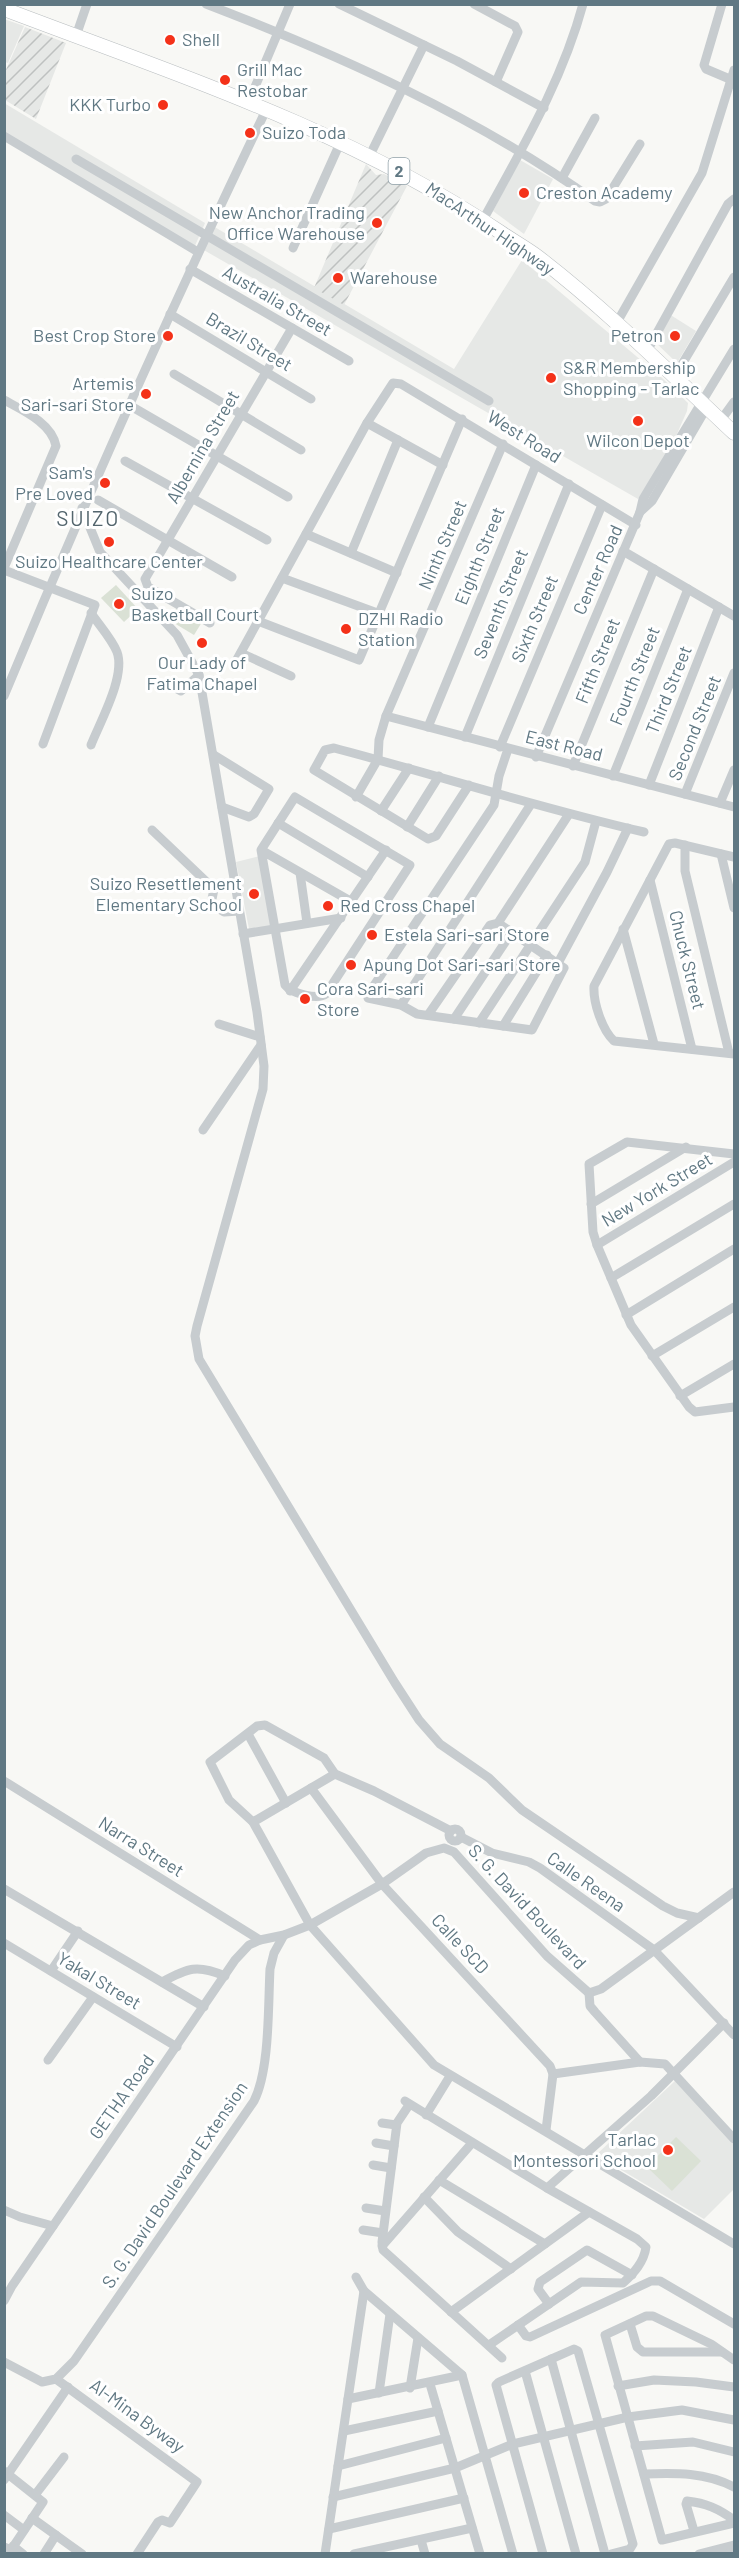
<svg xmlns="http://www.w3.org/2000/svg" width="739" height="2558" font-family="Barlow,sans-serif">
  <defs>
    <pattern id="industrial-furrows" width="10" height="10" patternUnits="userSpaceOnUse" patternTransform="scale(1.5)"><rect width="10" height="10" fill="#e6e8e6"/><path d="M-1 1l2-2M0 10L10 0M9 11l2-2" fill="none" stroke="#bec1c0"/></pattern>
  </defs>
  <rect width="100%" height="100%" fill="#f8f8f5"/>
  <!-- built -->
  <g fill="#e6e8e6">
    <polygon points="4,19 24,26 8,63 5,62"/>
    <polygon points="4,103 205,223 194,248 5,133"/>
    <polygon points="520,160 553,179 524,234 493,211"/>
    <polygon points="213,226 454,369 522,260 661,377 688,403 687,411 673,443 638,499 202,249"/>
    <polygon points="669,314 696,331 677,363 654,341"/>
    <polygon points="260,856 272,926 249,929 236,862"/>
    <polygon points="675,2081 734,2144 734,2189 704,2219 596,2155"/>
  </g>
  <!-- industrial -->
  <g fill="url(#industrial-furrows)">
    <polygon points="25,27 66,43 36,119 5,100 5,72"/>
    <polygon points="366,164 376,175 384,174 407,186 344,305 314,288"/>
  </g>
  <!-- pitch -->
  <g fill="#dae1d5">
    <polygon points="116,585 138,609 124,622 101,598"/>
    <polygon points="177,607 202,622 194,635 169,620"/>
    <polygon points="676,2137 701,2161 672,2191 647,2167"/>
  </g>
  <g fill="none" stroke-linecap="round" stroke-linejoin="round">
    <defs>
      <path id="highway" d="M4,9C175,74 348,130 500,232C513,241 526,248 538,257C608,311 670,373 734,433"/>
    </defs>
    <!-- highway casing -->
    <use href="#highway" stroke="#b9bec0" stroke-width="15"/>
    <!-- minor -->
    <g stroke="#c7cccf" stroke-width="9">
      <path d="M206,4C341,56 477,117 595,201L600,202L606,199L640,144"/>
      <polyline points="339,4 457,61 544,108"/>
      <polyline points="474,4 515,26 518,32 496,82"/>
      <polyline points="722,4 704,65 706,69 732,80"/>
      <polyline points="76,36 87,4"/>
      <polyline points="249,101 290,4"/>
      <polyline points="4,136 198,252"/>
      <polyline points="370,155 424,45"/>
      <polyline points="76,159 489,401"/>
      <polyline points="562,178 595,118"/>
      <path d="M483,220C521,150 562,82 583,4"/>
      <polyline points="293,248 341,141"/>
      <polyline points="190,269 349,361"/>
      <polyline points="170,314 311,399"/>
      <polyline points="616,324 702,173 734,70"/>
      <polyline points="647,351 728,204 734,199"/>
      <polyline points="174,374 301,450"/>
      <polyline points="675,376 734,277"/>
      <path d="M4,400C22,410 52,423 56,446L4,568"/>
      <polyline points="129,405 288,497"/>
      <polyline points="721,420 734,402"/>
      <polyline points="367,423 443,465"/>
      <polyline points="125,461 267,540"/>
      <polyline points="98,500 232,577"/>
      <polyline points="82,508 100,552 177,635 199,675 257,1012 264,1066 263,1089 197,1326 195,1336 199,1359 395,1683 419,1720 440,1744 489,1778 522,1810 663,1906 677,1913 699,1918"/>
      <polyline points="640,512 643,499 652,484 734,349"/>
      <polyline points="306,534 397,573"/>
      <polyline points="623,551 734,616"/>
      <polyline points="351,553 398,440"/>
      <polyline points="4,570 95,605 43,744"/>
      <polyline points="282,578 380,614"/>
      <polyline points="258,621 359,660 462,419"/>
      <polyline points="210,623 148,587 145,579 292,328"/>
      <polyline points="241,653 291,676"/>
      <polyline points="235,663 367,423 393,383 401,384 636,525"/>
      <polyline points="170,685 181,691 199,675"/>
      <path d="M4,696C86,498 174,302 267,108"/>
      <polyline points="386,716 734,807"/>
      <polyline points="428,727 536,465"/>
      <polyline points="465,737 569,484"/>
      <path d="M91,745C100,722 126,676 117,652C112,639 99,625 91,613"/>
      <polyline points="500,747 602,505"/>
      <polyline points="214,755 269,789 254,814 249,817 222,807"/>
      <polyline points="536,757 640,512 652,501 707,407"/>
      <polyline points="573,766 654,569"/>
      <polyline points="613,776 688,589"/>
      <path d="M469,785L436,836L428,839L314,770L325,750L334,748C437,775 539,808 644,832"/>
      <polyline points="649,785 719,607"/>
      <polyline points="685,794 734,673"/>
      <polyline points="356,797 378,759 379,740 386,716 503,444"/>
      <polyline points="720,803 734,770"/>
      <polyline points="381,811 409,768"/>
      <polyline points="278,823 368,877"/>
      <polyline points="407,827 439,776"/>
      <polyline points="152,830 214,889 211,904 224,912 239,911"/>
      <polyline points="685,845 685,871 729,1053"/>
      <path d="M261,850L285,985C292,994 318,1000 326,994L410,865L295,797L261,850L352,902"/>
      <polyline points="721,854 734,908"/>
      <path d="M734,857L675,843L669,844L594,986C593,1002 602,1030 614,1041L734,1054"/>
      <polyline points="300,873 307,923"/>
      <polyline points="650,880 692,1049"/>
      <polyline points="498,923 564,968 532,1030 417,1014 401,1005 368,998 369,993 494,805 499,776 508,749"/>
      <polyline points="623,929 654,1044"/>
      <polyline points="243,934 341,918"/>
      <polyline points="558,963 607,872 628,828"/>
      <polyline points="290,991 386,850"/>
      <polyline points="401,1005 531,804"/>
      <polyline points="428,1015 490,925 498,923 569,814"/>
      <polyline points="454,1019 512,932"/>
      <polyline points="479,1023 585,862 596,821"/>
      <polyline points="219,1024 260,1037"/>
      <polyline points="503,1026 547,955"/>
      <polyline points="203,1130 261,1045"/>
      <polyline points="734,1154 627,1142 589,1164 593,1232 597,1245 631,1325 689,1407 695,1412 734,1407"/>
      <polyline points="591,1204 686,1147"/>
      <polyline points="597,1245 734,1162"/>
      <polyline points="611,1278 734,1204"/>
      <polyline points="626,1315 734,1249"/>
      <polyline points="652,1356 734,1307"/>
      <polyline points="680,1396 734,1364"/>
      <polyline points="248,1734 286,1803"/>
      <polyline points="4,1781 260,1940"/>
      <polyline points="311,1788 382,1884 550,2066 553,2074 546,2130"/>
      <polyline points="253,1822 335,1774"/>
      <circle cx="455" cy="1835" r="6"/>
      <polyline points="451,1831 374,1791 335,1774 324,1758 265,1725 257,1726 210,1762 229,1800 253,1822 310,1925 434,2065 734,2244"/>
      <polyline points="461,1837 492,1853 529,1862 540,1868 654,1950 734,2035"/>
      <polyline points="4,1889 204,2007"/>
      <polyline points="4,1943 177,2047"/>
      <polyline points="51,1971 78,1931"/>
      <path d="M162,1982C188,1968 197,1964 225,1976"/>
      <polyline points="589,1993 601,1989 734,1892"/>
      <polyline points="589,1993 590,2006 595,2012 640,2062"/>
      <polyline points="48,2060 93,1997"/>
      <polyline points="553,2074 640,2062 665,2064 734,2139"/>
      <path d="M405,2101L547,2188L637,2239L646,2247C644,2262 634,2273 623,2283L581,2282L489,2345"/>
      <polyline points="409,2105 397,2123 382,2242 383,2250 502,2358"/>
      <polyline points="426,2115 450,2076"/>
      <polyline points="382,2123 396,2125"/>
      <polyline points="376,2143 394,2146"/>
      <polyline points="373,2165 391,2168"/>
      <polyline points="439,2180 545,2244"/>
      <polyline points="547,2188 651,2096 724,2023"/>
      <polyline points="424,2197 458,2232 511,2269"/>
      <polyline points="366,2208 385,2211"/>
      <polyline points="4,2210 20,2217 53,2226"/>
      <polyline points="363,2230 383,2233"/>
      <polyline points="382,2246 472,2143"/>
      <polyline points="356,2277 364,2291 462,2375 513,2554"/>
      <polyline points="4,2301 12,2286 235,1960 249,1945 260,1940 284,1935 310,1925 382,1884 426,1853 444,1848 454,1852 547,1956 589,1993"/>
      <polyline points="549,2304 538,2289 540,2282 587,2250 632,2275"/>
      <polyline points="451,2312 589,2212"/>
      <polyline points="630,2324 637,2347 643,2352 722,2352"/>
      <polyline points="518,2325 526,2336 530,2337 651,2281 660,2281 734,2324"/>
      <polyline points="551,2359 605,2554"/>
      <polyline points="734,2360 711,2344 653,2316 646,2316 605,2335 662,2540 734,2523"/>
      <path d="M4,2362L42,2382L56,2379L74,2361L254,2101C270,2069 268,2006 270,1969L274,1953L284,1935"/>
      <polyline points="525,2371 576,2554"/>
      <polyline points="56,2379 197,2482 170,2523 162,2520 158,2522 137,2554"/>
      <polyline points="430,2384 480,2554"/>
      <polyline points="618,2386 654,2380 696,2382 734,2387"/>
      <polyline points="410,2388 418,2338"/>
      <polyline points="379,2393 390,2314"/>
      <polyline points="348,2399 462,2375"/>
      <polyline points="344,2431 438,2411"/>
      <polyline points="635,2446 693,2442 734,2452"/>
      <polyline points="338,2466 446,2438"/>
      <polyline points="4,2471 43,2502 11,2550 4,2547"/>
      <path d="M644,2474C676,2473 705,2472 734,2487"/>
      <polyline points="4,2480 68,2387"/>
      <polyline points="35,2495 64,2457"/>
      <polyline points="333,2497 455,2468 513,2444 628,2417 682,2410 734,2420"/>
      <polyline points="4,2515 24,2530"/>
      <polyline points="32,2518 82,2554"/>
      <polyline points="329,2529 464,2498"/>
      <path d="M694,2531L686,2504L687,2501C706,2503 719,2509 734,2520"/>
      <polyline points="421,2540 425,2554"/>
      <polyline points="13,2546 23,2554"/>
      <polyline points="44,2554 56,2535"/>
      <polyline points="325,2554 364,2291"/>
      <polyline points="354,2554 472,2528"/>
      <polyline points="543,2554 496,2385 499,2382 574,2349 578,2351 633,2544 630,2549 611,2554"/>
      <polyline points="699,2554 734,2545"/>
      <polyline points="728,2554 734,2552"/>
    </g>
    <!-- highway -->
    <use href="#highway" stroke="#fff" stroke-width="14"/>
  </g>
  <!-- markers -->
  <g fill="#f43119" stroke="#fff" stroke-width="2">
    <circle cx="170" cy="40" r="6"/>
    <circle cx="225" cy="80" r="6"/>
    <circle cx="163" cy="105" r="6"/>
    <circle cx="250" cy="133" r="6"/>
    <circle cx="524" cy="193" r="6"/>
    <circle cx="377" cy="223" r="6"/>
    <circle cx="338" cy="278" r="6"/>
    <circle cx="168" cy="336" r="6"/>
    <circle cx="675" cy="336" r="6"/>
    <circle cx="551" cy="378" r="6"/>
    <circle cx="146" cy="394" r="6"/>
    <circle cx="638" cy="421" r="6"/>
    <circle cx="105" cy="483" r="6"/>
    <circle cx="109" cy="542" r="6"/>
    <circle cx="119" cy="604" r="6"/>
    <circle cx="346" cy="629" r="6"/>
    <circle cx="202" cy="643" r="6"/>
    <circle cx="254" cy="894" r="6"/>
    <circle cx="328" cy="906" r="6"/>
    <circle cx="372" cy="935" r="6"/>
    <circle cx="351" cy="965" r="6"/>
    <circle cx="305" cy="999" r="6"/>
    <circle cx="668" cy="2150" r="6"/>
  </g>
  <g text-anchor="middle" stroke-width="6" stroke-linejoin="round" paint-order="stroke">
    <!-- shield labels -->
    <rect fill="#fff" stroke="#90a0a8" stroke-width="1.5" x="388.5" y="158" width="21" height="26" rx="4.5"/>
    <g font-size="16" font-weight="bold" fill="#607883">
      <text x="399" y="177">2</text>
    </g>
    <!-- poi labels -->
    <g font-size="18" fill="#607883" stroke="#fff" text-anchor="start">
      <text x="182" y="46">Shell</text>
      <text x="237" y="76">Grill Mac<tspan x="237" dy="21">Restobar</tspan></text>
      <text x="151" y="111" text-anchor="end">KKK Turbo</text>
      <text x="262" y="139">Suizo Toda</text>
      <text x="536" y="199">Creston Academy</text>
      <text x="365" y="219" text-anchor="end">New Anchor Trading<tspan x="365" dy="21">Office Warehouse</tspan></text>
      <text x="350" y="284">Warehouse</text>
      <text x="156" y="342" text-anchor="end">Best Crop Store</text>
      <text x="663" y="342" text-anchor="end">Petron</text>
      <text x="563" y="374">S&amp;R Membership<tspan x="563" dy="21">Shopping - Tarlac</tspan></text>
      <text x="134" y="390" text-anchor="end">Artemis<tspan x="134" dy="21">Sari-sari Store</tspan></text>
      <text x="638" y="447" text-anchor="middle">Wilcon Depot</text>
      <text x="93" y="479" text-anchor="end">Sam's<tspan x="93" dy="21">Pre Loved</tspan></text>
      <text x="109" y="568" text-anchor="middle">Suizo Healthcare Center</text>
      <text x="131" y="600">Suizo<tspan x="131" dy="21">Basketball Court</tspan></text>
      <text x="358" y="625">DZHI Radio<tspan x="358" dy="21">Station</tspan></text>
      <text x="202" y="669" text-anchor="middle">Our Lady of<tspan x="202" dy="21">Fatima Chapel</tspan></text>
      <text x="242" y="890" text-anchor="end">Suizo Resettlement<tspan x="242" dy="21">Elementary School</tspan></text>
      <text x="340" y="912">Red Cross Chapel</text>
      <text x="384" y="941">Estela Sari-sari Store</text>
      <text x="363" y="971">Apung Dot Sari-sari Store</text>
      <text x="317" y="995">Cora Sari-sari<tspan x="317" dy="21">Store</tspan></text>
      <text x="656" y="2146" text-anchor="end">Tarlac<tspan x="656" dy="21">Montessori School</tspan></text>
    </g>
    <!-- street labels -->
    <g font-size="18" fill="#607883" stroke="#fff">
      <text transform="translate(490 229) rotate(34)" y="6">MacArthur Highway</text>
      <text transform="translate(277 301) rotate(30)" y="6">Australia Street</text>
      <text transform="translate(249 342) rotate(31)" y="6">Brazil Street</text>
      <text transform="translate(524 437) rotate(32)" y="6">West Road</text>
      <text transform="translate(203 447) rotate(-60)" y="6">Albernina Street</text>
      <text transform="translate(443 545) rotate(-67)" y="6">Ninth Street</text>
      <text transform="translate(480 556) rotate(-68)" y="6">Eighth Street</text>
      <text transform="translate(598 570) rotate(-66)" y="6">Center Road</text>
      <text transform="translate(501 604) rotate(-68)" y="6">Seventh Street</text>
      <text transform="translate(535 619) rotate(-67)" y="6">Sixth Street</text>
      <text transform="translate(598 661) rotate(-68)" y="6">Fifth Street</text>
      <text transform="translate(635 676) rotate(-68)" y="6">Fourth Street</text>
      <text transform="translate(669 690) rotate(-68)" y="6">Third Street</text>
      <text transform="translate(695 728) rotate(-68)" y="6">Second Street</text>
      <text transform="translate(564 746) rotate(14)" y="6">East Road</text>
      <text transform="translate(687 960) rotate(76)" y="6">Chuck Street</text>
      <text transform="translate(657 1190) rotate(-31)" y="6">New York Street</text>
      <text transform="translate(141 1847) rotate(32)" y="6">Narra Street</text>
      <text transform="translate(586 1882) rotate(35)" y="6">Calle Reena</text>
      <text transform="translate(527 1907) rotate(47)" y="6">S. G. David Boulevard</text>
      <text transform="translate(460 1944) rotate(47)" y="6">Calle SCD</text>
      <text transform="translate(99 1981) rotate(31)" y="6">Yakal Street</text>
      <text transform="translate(122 2097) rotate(-55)" y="6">GETHA Road</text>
      <text transform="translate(175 2185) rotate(-56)" y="6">S. G. David Boulevard Extension</text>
      <text transform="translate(137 2416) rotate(36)" y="6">Al-Mina Byway</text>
    </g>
    <!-- quarter labels -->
    <g font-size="21" letter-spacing="1.5" fill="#53656d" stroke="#fff">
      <text x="88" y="526">SUIZO</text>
    </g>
  </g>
  <!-- border -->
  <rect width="739" height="2558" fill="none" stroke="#607883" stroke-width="12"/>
</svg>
